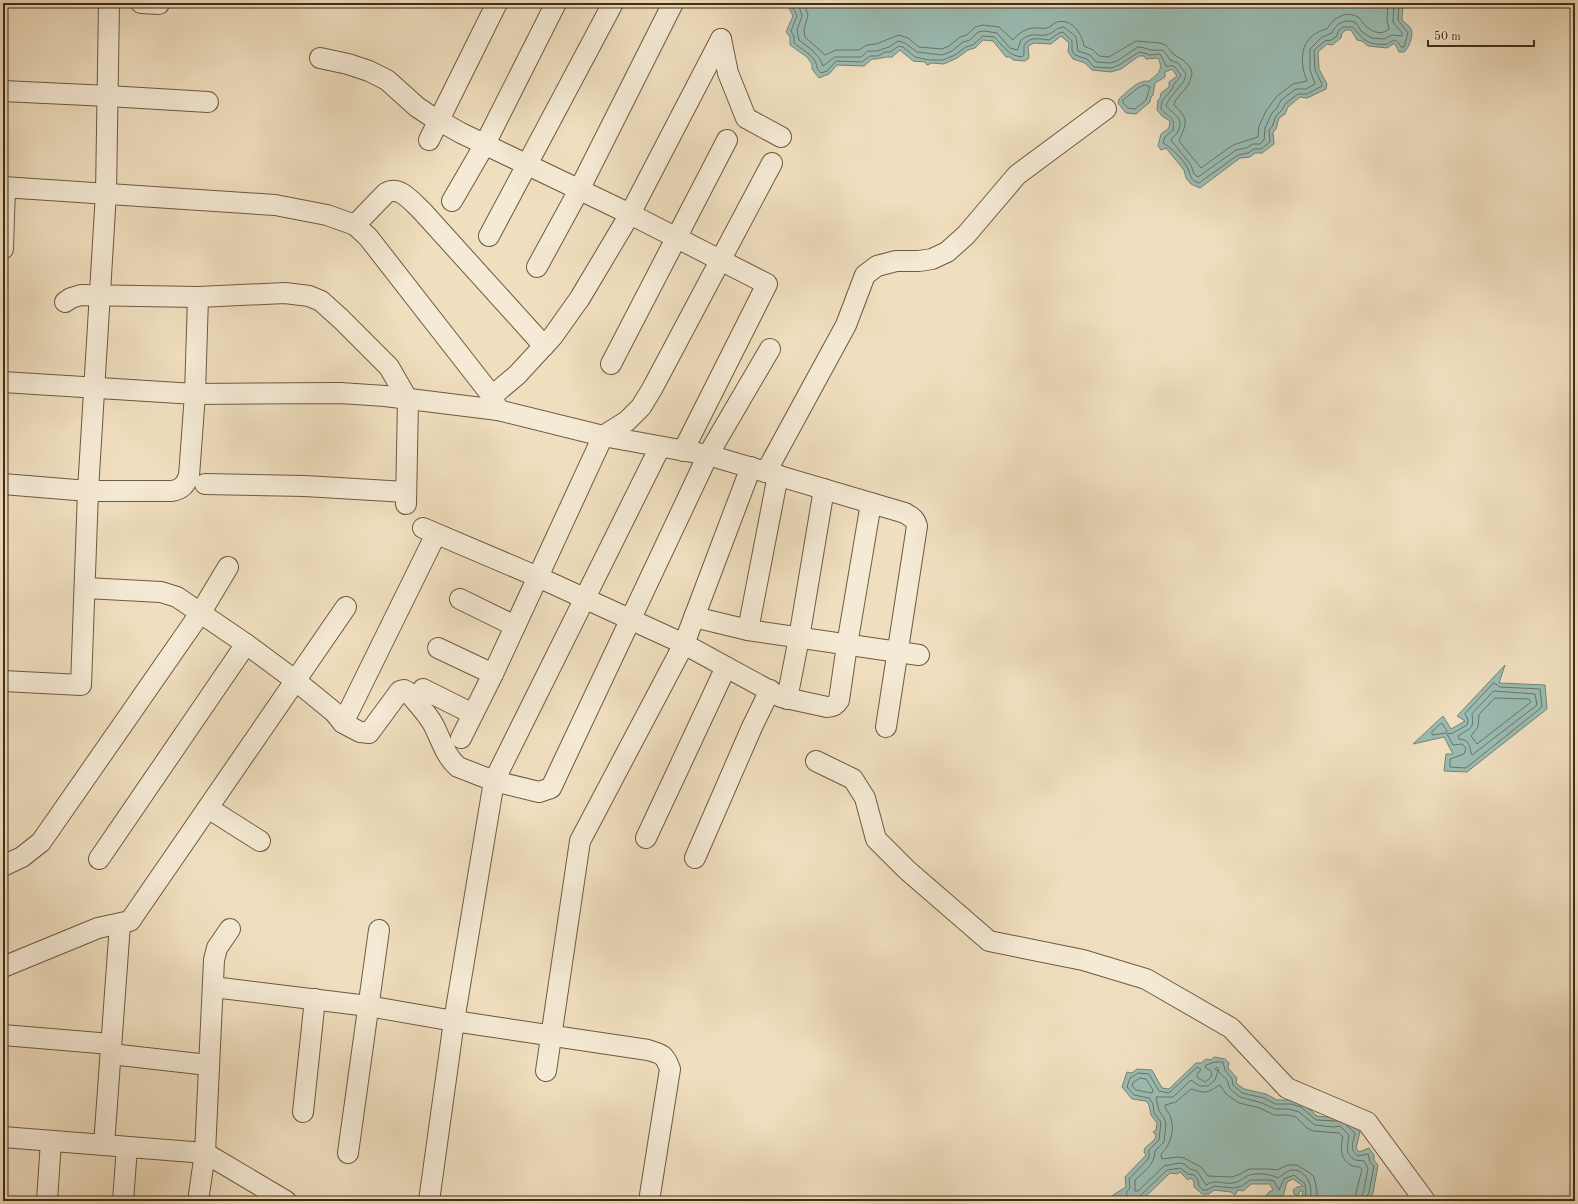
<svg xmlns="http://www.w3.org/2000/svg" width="1578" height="1204" font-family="'Old Standard TT',serif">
  <rect width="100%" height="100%" fill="#f0dfbf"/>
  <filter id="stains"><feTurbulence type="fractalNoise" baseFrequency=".005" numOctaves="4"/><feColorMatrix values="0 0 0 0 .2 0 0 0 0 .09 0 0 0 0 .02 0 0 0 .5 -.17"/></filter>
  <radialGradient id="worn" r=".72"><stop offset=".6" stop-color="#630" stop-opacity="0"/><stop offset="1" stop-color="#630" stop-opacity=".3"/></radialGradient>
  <!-- water -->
  <g fill="#9abcb3" stroke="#778373">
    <path d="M789,3H1403L1402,20C1404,22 1409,25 1411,29C1414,35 1409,48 1404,52H1399L1395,44H1393L1387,48L1368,46L1362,41L1357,40L1351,30H1346L1342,33L1341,38L1332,45L1327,44L1318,52L1319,69L1327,84L1326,89L1307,98L1300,97L1288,107L1285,114L1279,118L1276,129L1273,132L1274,144L1262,153H1255L1250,157L1240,158L1200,188L1191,184L1186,178L1184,170L1166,148L1161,150L1158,146L1161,134L1169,128L1170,121L1162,116L1157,110L1158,100L1160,98L1161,93L1169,87V82L1177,76L1172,69L1165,72V77L1155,83L1153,95L1151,97L1150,102L1136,114L1126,113L1118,103L1119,99C1127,92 1137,80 1149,81C1158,74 1164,70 1158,58L1146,59L1144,56H1139L1121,69L1111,72L1092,70L1085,63L1073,59L1068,52L1069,43L1061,36L1051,44L1034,43L1028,46L1029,58L1025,61L1013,60L1010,57H1006L993,41L983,40L975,48L968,50L957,58L944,64L932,63L927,65L925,62L913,61L900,50L892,57C884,56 879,60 872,59L864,66L837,65L829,74L819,78L812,69V64L807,57L790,45V37L786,32L793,16L789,8Z"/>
    <polygon points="1505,665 1499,683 1545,685 1547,709 1467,772 1444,771 1446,754 1453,754 1444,737 1413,744 1443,716 1451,729 1465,721 1457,716"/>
    <path d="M1214,1057L1225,1059L1229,1063L1228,1068L1237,1078L1236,1083L1244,1089L1266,1094L1277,1100H1294L1303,1103L1317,1116L1326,1117L1341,1114L1360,1132L1356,1148L1359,1152L1369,1148L1374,1155V1160L1378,1165L1373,1193L1369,1201H1301L1299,1198L1302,1196L1303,1191H1300L1298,1196L1294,1194L1293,1190L1297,1187L1303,1186L1293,1179L1287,1182L1283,1196C1275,1198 1269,1201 1262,1201L1269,1192L1273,1190L1270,1184H1251L1243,1191L1238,1190L1235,1195L1231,1192L1214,1190L1209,1194H1202L1194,1187V1182L1191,1178L1188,1180L1180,1172L1177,1174L1170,1173L1141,1201H1128L1123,1198L1119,1201H1112L1113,1195L1126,1187L1125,1177L1146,1155L1144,1152L1145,1148L1155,1139L1156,1135L1153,1132L1156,1130L1157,1123L1151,1115L1149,1105L1146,1101L1132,1099L1122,1087L1127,1072L1132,1073L1137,1069L1152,1070L1162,1088L1169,1089L1196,1063H1201L1206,1059L1211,1060Z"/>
  </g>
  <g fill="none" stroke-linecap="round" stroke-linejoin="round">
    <!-- shore -->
    <g stroke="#6e7464" stroke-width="1">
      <path d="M793,3V8L797,16L791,31L794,37V43C801,49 810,53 815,61C818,66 815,68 821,73L827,71L836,61L862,62L870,56H878L885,52H890L899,46L903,47L915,57L929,60H943L955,55L966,47L973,45L983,36L994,37C1005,47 1007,55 1022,57L1024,55V45C1030,36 1040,39 1049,40L1059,33L1063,32L1072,41V51L1075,55L1087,59L1094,67L1111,68L1119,65L1139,52L1145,53L1149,55L1160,54L1166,66H1174L1181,75C1179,80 1177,80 1175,83C1173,85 1173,87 1172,89C1167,97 1161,97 1161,109C1169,119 1175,115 1173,130L1165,137L1163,143C1171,147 1184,160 1188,169C1191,176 1190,180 1199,183L1238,155L1248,153L1254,149H1261L1270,142L1269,130L1272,127L1276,116L1281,111L1286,103L1298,94H1307L1322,86V84L1315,70L1314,50L1325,41L1331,40L1337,36L1338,31L1343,27H1353C1358,33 1362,40 1371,43C1375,44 1383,45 1387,44C1395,40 1395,37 1401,47H1404L1408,33L1398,20L1399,3"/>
      <path d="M798,3L802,16L797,30L799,40L813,51L820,59L823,66L835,57H861L868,51H877L889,47L898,41L905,43L917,52L942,55L952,51L963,42L970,40L978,32L984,31L997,33L1010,48L1017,50L1018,49L1021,40C1032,32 1035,36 1046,35C1053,34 1056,27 1064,27L1076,37L1078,51L1090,55L1096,62L1110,63L1117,61L1138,47C1143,47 1147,49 1151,50C1164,51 1162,47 1170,60L1178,63L1186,74L1184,81L1170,98L1166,105C1169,113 1187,116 1177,133C1175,136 1172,137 1171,140L1191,165L1194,174L1198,177L1236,150L1246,148L1253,144H1260L1264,140L1265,128L1272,113L1277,108L1281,100L1296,89H1306L1315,84L1310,70V49L1322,37L1332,33C1336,23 1344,19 1355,22L1362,32L1372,38L1384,39L1392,35L1402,36V33L1393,22L1394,3"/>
      <path d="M804,3L808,15L804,30L805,37L825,55L836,50H859L867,45L876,44L899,35L908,38L919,47L942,49L949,46L960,37L967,35L975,27L983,25L999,27L1013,40C1019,33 1027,27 1037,28C1040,28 1044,29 1047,28C1051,27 1053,23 1057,22C1072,18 1082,34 1084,46L1093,50L1099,56L1109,57L1136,41L1160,43L1166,45L1173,54L1183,60L1190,67L1192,73L1189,84L1175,101L1174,105C1189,119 1187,122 1179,141L1201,168L1233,145L1258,137L1259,126L1266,111L1277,96L1293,84L1307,81C1306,78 1305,76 1304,72C1299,52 1305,34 1327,29C1333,18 1346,10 1358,17C1362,20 1363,24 1367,27C1374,33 1382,35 1389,29L1387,20L1388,3"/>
      <polygon points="1145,85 1150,87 1146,100 1135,109 1128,108 1123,103 1123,100 1138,88"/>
      <polygon points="1494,683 1500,687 1540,689 1542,707 1466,768 1450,767 1450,759 1464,754 1466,748 1462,744 1453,745 1447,734 1453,733 1467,725 1468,720 1465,714"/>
      <path d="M1494,691L1535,694L1537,705L1472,755C1469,747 1471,740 1459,739L1458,736C1469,728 1475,730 1472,714Z"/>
      <polygon points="1495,698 1529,699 1531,702 1477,744 1471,736 1478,727 1479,715"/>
      <polygon points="1442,723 1447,731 1446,733 1432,735 1432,732"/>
      <polygon points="1140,1078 1146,1079 1153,1090 1152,1093 1136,1090 1132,1086 1133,1083"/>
      <path d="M1347,1126L1355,1133C1353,1143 1349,1150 1358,1156L1368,1154L1370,1162L1374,1166L1369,1192L1365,1201"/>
      <polyline points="1130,1201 1129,1197 1126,1193 1130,1188 1129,1179 1149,1158 1149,1150 1159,1140 1161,1122 1154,1113 1153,1104 1149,1098 1134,1095 1127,1087 1130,1078 1138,1073 1149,1074 1159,1091 1169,1093 1197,1067 1201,1069 1197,1075 1198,1078 1205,1082 1210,1078 1212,1075 1211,1071 1205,1067 1206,1065 1215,1062 1223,1062 1225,1070 1232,1079 1233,1085 1242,1093 1264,1098 1275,1104 1291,1104 1301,1107 1316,1120 1337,1121"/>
      <polyline points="1138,1201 1139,1197 1167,1170 1180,1168 1188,1174 1194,1175 1198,1180 1199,1186 1203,1190 1207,1190 1214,1186 1234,1188 1242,1186 1250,1180 1270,1180 1274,1181 1279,1190 1284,1179 1294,1175 1305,1184 1306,1192 1304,1201"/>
      <path d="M1309,1201C1315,1189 1307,1169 1292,1170C1287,1171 1282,1175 1278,1178C1271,1174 1255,1172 1247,1176C1242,1179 1239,1182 1233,1183C1222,1185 1217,1178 1206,1185L1197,1171L1190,1169L1184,1164L1179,1163L1164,1166L1138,1191H1135V1180C1143,1172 1155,1165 1155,1151L1164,1142L1166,1124L1164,1118L1159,1111L1156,1097H1173L1191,1080L1200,1086H1208L1215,1080L1218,1071L1215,1069L1217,1067L1219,1069L1218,1071L1227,1080L1230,1089L1240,1097L1262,1103L1275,1109H1289L1299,1112L1315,1125L1333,1127L1340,1126L1349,1135C1348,1146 1344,1153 1355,1160L1364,1161L1368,1168L1364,1190L1360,1201"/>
      <path d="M1316,1201L1317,1191L1314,1177L1310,1173L1297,1165H1288L1277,1170L1270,1169H1249L1238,1175L1232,1177L1208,1176L1201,1167L1184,1158L1178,1157L1162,1159L1161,1154C1170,1146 1175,1131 1171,1119C1170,1113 1165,1110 1165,1105L1176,1102L1191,1089C1207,1094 1206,1093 1220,1085L1226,1094L1239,1103L1260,1108L1274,1115H1288L1296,1117L1307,1128L1313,1131L1339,1133L1343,1137C1340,1148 1340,1161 1353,1166C1357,1167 1359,1166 1362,1169L1354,1201"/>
    </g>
    <defs>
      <g id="minor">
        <polyline points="141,3 159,4"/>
        <polyline points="721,39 728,73 746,118 781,137"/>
        <polyline points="320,58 348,64 369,71 387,80 417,107 429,115 461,133 630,214 767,284 683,451"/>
        <polyline points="3,91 108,96 208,102"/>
        <polyline points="429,140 497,3"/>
        <polyline points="3,187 275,205 327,215 355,225 368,237 492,396 498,410"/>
        <polyline points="452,201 485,144 556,3"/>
        <path d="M355,225L386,193C400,185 412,202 422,211L544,346"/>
        <polyline points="489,236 613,3"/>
        <polyline points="3,249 5,187"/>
        <polyline points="537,267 579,190 673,3"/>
        <polyline points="65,302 71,298 81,295 198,297 285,293 309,296 321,301 341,319 389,367 408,400 406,504"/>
        <polyline points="611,364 727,140"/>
        <path d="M3,382L195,394L340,393L385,396L498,410L603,436L708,455L905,513C911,517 915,518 917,526L886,727"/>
        <polyline points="492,396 517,375 553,336 580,298 630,214 721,39"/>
        <polyline points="660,447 494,781 539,792 551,788 708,455 770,349"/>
        <polyline points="766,472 846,325 865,275 877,266 896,261 919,261 932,259 947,252 966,235 1017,175 1106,109"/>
        <path d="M3,484L88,491H172C182,489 185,485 189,476L195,394L198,297"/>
        <polyline points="205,484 305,486 406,492"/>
        <path d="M423,528L538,577L684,644L781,697L827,707C833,707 836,705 839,700L847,645L871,503"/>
        <path d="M86,588L161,592L177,597L246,644L296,681L334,712L343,723L360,732L369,733L400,691L404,690L408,692C416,702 427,713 433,724C441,739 445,756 458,767L494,781L454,1021L429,1201"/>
        <polyline points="460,599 515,626"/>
        <polyline points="694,617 748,630 919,655"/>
        <polyline points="748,630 778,475"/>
        <polyline points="438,648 493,674"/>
        <polyline points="3,681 81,685 88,491 106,193 109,3"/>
        <polyline points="423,689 473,714"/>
        <polyline points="787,699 799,638 824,489"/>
        <polyline points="343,723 436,534"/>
        <polyline points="461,738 493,674 603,436 627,421 641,407 652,389 772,163"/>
        <polyline points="816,761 853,779 865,798 876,839 907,870 989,941 1083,960 1146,979 1231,1028 1287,1088 1367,1122 1425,1201"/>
        <polyline points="208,808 260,841"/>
        <polyline points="646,838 726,667"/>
        <polyline points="695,858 752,727 770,690"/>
        <polyline points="99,859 246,644"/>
        <polyline points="3,866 22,857 41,842 201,612 228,567"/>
        <polyline points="3,967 98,928 130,921 346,607"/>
        <path d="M213,987L368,1006L454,1021L648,1050C662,1054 665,1055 670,1069L649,1201"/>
        <polyline points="3,1035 111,1044"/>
        <polyline points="111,1054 208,1065"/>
        <polyline points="546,1071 580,841 684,644 751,467"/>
        <polyline points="303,1112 315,999"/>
        <polyline points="3,1137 205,1153 286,1201"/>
        <polyline points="104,1145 120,924"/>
        <polyline points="348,1153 379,930"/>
        <polyline points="47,1201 51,1141"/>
        <polyline points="123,1201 127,1147"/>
        <polyline points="198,1201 205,1153 214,960 217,948 230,929"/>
      </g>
    </defs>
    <!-- minor casing -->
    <use href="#minor" stroke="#6e5a3f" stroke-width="22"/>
    <!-- minor -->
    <use href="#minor" stroke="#f5ead5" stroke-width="20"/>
  </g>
  <!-- margin -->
  <rect width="1578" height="1204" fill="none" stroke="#f0dfbf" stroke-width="16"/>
  <rect x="4" y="4" width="1570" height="1196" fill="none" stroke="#422d14" stroke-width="2"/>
  <rect x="8" y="8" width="1562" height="1188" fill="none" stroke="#422d14"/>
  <!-- scale -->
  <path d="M1428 40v6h106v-6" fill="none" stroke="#422d14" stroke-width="2"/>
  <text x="1434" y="40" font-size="12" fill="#422d14" stroke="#f5ead5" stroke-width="3" paint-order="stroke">50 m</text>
  <rect width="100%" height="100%" filter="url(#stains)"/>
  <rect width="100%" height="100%" fill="url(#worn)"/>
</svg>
